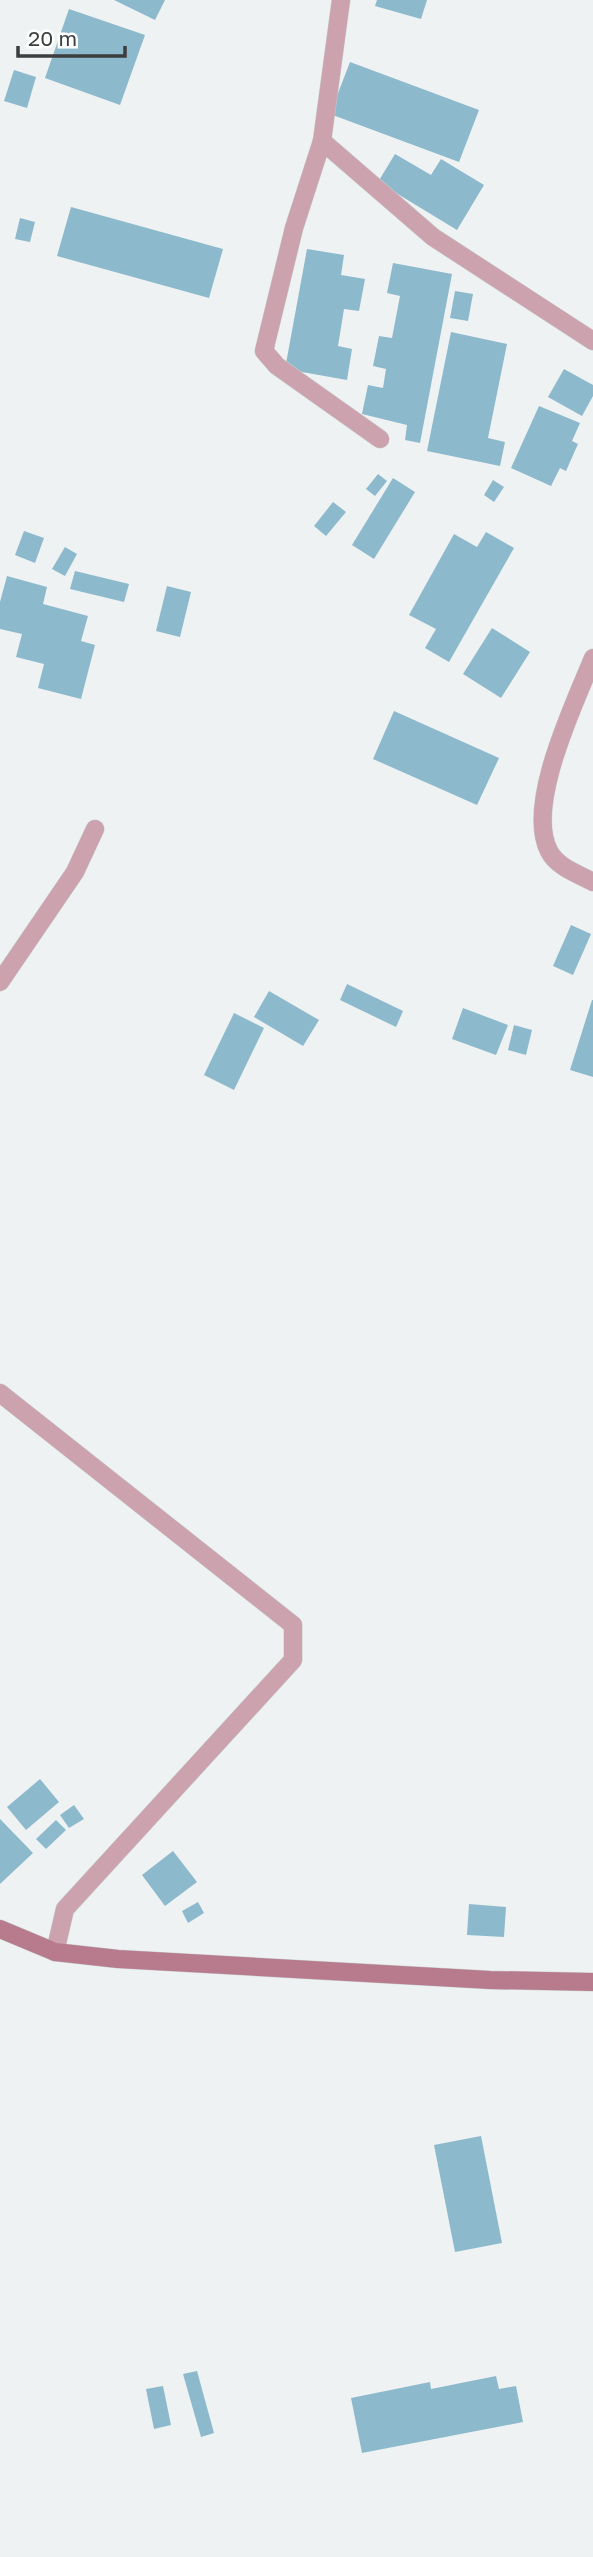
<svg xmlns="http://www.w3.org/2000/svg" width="593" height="2557" font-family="'Golos Text',sans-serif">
  <rect width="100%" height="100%" fill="#eef2f3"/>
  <!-- building -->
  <g fill="#8db9cc">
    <polygon points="114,0 165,0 155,20"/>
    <polygon points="377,0 427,0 421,19 375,6"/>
    <polygon points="69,9 145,35 120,105 45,78"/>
    <polygon points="350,62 479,110 459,162 330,114"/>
    <polygon points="14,70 36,77 27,108 4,101"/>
    <polygon points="395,154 431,175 441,159 484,185 457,230 378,182"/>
    <polygon points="71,207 223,249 209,298 57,256"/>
    <polygon points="20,218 35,222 30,242 15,239"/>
    <polygon points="307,249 344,255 341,275 365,279 359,311 344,309 338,346 352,349 347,380 285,369"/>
    <polygon points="393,263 452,274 420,443 405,440 407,425 362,414 368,385 383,388 386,369 373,366 379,336 392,338 400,296 387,293"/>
    <polygon points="455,291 473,294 468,321 450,318"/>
    <polygon points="451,332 507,344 488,438 505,442 500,466 427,451"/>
    <polygon points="564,369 593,385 593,396 582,416 548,397"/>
    <polygon points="539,406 580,423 572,441 578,444 566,471 560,468 551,486 511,468"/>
    <polygon points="378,474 387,481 375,496 366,489"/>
    <polygon points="393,478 415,492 374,559 352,545"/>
    <polygon points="493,480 504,487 494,502 484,495"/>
    <polygon points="333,502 346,512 326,536 314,526"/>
    <polygon points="24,531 44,538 35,563 15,555"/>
    <polygon points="486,532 514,548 449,662 425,648 436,629 409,615 454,534 477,547"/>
    <polygon points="65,547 77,554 65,576 52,569"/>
    <polygon points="75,571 129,584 124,602 70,589"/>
    <polygon points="7,576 47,587 43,604 88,616 81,641 95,645 81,699 38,688 44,664 16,657 22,634 0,629 0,602"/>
    <polygon points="167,586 191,592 180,637 156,631"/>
    <polygon points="492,628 530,652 501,698 463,674"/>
    <polygon points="394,711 499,758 477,805 373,759"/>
    <polygon points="571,925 591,934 573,975 553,966"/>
    <polygon points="347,984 403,1011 396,1027 340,1000"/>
    <polygon points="269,991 319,1020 303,1046 254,1017"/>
    <polygon points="592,1000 593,1000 593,1077 570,1070"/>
    <polygon points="463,1008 508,1025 496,1055 452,1039"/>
    <polygon points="234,1013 264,1028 234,1090 204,1075"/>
    <polygon points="514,1025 532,1030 526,1055 508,1050"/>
    <polygon points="40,1779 59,1802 26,1830 7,1807"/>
    <polygon points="74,1805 84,1819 69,1828 60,1815"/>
    <polygon points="0,1819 33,1853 0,1884"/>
    <polygon points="56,1820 66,1830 46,1849 36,1839"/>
    <polygon points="173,1851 197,1882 165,1906 142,1875"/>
    <polygon points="198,1902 204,1913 188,1923 182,1911"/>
    <polygon points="469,1904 506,1907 504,1937 467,1935"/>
    <polygon points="481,2136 502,2243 455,2252 434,2145"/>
    <polygon points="197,2371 214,2433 201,2437 183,2374"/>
    <polygon points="496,2376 499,2389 516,2386 523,2422 362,2453 351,2398 430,2382 431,2389"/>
    <polygon points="163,2386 171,2425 154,2429 146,2389"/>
  </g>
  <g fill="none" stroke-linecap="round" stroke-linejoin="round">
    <defs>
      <g id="street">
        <polyline points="341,0 322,141 433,237 593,341"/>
        <polyline points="322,141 294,228 264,351 277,366 380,439"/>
        <path d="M593,658C575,703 525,805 549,851C557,867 578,874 593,882"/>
        <polyline points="0,982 75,872 95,829"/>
        <polyline points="0,1393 293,1625 293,1660 65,1909 55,1952"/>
      </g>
      <polyline id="secondary" points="0,1929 55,1952 118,1959 490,1980 593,1982"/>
    </defs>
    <!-- street casing -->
    <use href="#street" stroke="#cacecf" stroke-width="19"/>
    <!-- secondary casing -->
    <use href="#secondary" stroke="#cacecf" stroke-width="19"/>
    <!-- street -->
    <use href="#street" stroke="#cca2ae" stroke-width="18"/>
    <!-- secondary -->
    <use href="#secondary" stroke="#b77b8d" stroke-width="18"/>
  </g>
  <!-- scale -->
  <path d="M18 46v10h107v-10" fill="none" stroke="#3c3d3e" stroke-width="3.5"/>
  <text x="28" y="46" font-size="21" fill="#3c3d3e" stroke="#feffff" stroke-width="5" paint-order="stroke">20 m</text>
</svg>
